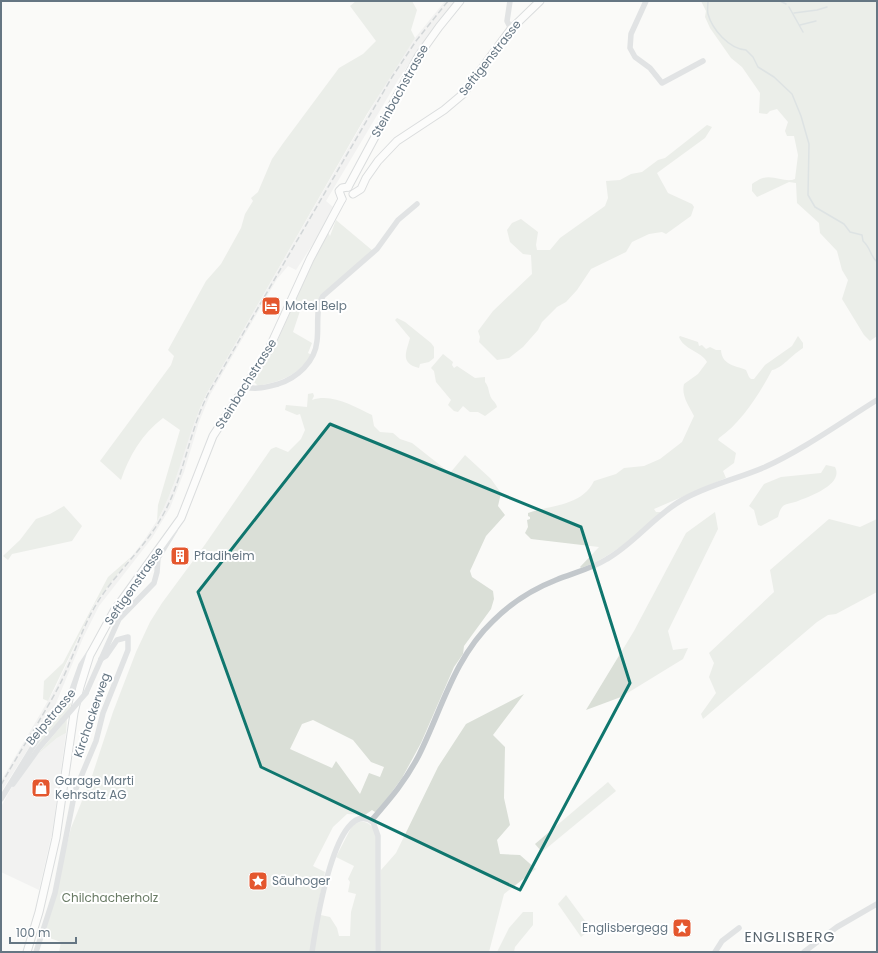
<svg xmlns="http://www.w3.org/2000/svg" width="878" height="953" font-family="Poppins,sans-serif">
  <rect width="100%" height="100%" fill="#fafaf8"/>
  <!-- built -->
  <g fill="#e8e9e9">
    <polygon points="445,1 457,1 416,54 398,80 326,201 333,207 318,236 296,270 288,266 277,279 237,348 210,395 199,422 184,472 170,508 152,538 99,606 83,638 54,708 1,792 1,781 56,687 95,603 143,542 160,516 172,489 193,423 212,384 392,72 415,38"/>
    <polygon points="66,733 52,833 39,890 1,872 1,807 14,783 37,755 57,738"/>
  </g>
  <!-- green -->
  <g fill="#dadfd7" fill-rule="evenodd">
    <path d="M356,1H412L417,10L411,30L415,38L367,114L207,393C186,434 180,481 157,521L158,505L180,430L163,418C142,434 129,456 121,480L100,461L171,365L174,356L168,350L206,281L221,264L241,228L245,214L253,201L251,198L258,192L272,159L284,142L339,68L363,54L376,41L350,6Z"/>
    <path d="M701,1H877V336L870,341L864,335L842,299L848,280L842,270L837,251L820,233L819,223L797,203L796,183L789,182L757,197L752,191V184C755,182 759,179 763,178C774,175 786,183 795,179L798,155L794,136H787L785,131L788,122L777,109L770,111L767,114L759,113L760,93L742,67L731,58L710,28L705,17L706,11Z"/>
    <polygon points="707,125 712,127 705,138 657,173 668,193 692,204 694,207 691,216 666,234 662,232 649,234 632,242 626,252 591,269 577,290 566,302 557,307 542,322 538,330 523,347 509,358 497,360 479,342 480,337 478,331 493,311 532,274 531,255 523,254 510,242 507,230 512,223 521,219 538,232 536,245 537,250 550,250 560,238 605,206 608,198 606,181 620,180 631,174 642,172 658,160 665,158"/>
    <path d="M336,220L373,251L322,294L316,304L304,299L293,332L312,343L308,353L312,355C296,376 283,381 258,386L253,381L272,353L309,270L328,232L330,236Z"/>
    <path d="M397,318L405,322L431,343L434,347V358L429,362L420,364L419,368C400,363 406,353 410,338L395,320Z"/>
    <path d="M680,336L698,342L699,346L702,345L706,349L710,347L716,350H721C722,365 734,365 746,370L749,377L751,379H754L765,365L792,346L798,336L803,343V348C793,354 781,369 772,370C760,393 741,423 719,438L718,440L736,453L734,463L723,471L726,478L654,509L656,512H662C637,534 613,557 581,568L580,567L599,547L531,539L525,533L528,527L527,520L530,519V517L528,516V513C551,505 582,506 594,481L616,474L624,468L644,466L660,459L682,442L694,416C689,406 681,396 684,384L698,374L707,362C701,351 684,350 679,337Z"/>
    <path d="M443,354L453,362L452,365L454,368L457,366L475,378L485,377V382C489,387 488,390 490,395C491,400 496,402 497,407L485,416L478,412H470L463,406L458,412L454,411L448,405L451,400L436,382L434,371L431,368Z"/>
    <path d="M313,393L314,396L312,400C332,393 353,406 372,415L374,426L380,432L393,433L400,439L412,443L450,473L465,455L491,479L501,493L498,506L505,515L486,536L470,571L472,577L493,591L494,599L491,609L464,646L463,654L454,667L421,743L402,778L378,811L375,812L372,810L365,815L347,814L333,827L313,866L325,872L316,914L330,917L337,928L339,936H350L351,912L356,894L348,892L350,882L348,879L354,866L336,857L352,826C362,818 370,822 376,832L375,952H59L61,942L44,936L71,828L92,776L113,712L136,652L150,622L162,603L204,546L271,449L276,447L288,452L301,439L305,430L300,414L297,415L285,410L286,405L307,407L308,394ZM313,720L353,740L371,762L384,767L380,777L369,773L360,794L336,761L332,768L290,749L302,724Z"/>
    <path d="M826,465L835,467C844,484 811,496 798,501C793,503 787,503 783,506C780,509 779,513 778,517L761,526L758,525L754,510L749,506L764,484L781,477L821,473Z"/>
    <polygon points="64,506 82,526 72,541 12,554 8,560 3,556 20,540 36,519 50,514"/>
    <polygon points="715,512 718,529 668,631 673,650 688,648 683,659 621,697 586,710 634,631 686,533"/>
    <polygon points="829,519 860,527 877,519 877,592 836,614 828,615 817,622 703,719 701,714 716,693 709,677 714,663 709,653 774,592 770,570"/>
    <polygon points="131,557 95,603 48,701 43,699 44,681 63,663 108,577"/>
    <polygon points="73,693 70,708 34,751 52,720"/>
    <polygon points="524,694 493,735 505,747 504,798 510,825 497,840 500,854 520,855 536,869 504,894 489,952 379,952 381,870 396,853 438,767 466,724"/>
    <polygon points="67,719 66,733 57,738 37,755"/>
    <polygon points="608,782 616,791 542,852 535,844"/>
    <polygon points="566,895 591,929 581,937 558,904"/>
    <polygon points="523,912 533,912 533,925 515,947 514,952 497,952 509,928"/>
  </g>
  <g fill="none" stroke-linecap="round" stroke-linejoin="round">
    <!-- stream -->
    <g stroke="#bbc7cb" stroke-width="1.5">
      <path d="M708,1C708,5 707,10 708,14C712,29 729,49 746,50L753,57L758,67L774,77L792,94L801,116L809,144L808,195L815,207L844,224L850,232L862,235L863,241C871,248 870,256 877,262"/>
      <polyline points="780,1 786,4"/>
      <polyline points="789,7 803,32"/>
      <polyline points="794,13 817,10 827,7"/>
      <polyline points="800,25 816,21"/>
    </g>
    <defs>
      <g id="major">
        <polyline points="348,187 419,55 439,27 460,1"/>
        <polyline points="353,194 361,189 366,178 378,161 397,141 444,110 463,94 511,29 540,1"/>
        <polyline points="342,199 339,191 342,188 348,187"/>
        <polyline points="27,952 39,912 56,838 74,713 80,687 90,655 114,611 181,518 213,436 268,351 310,259 342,199"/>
      </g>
    </defs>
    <!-- major casing -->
    <use href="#major" stroke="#b5babe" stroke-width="9"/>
    <!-- minor -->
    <g stroke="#c3c8cc" stroke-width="5.5">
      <polyline points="510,1 507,21 511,29"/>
      <polyline points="646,1 631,34 630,48 635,57 650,68 662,83 703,61"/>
      <path d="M245,387C257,390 267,387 278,384C297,378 315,362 317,341C319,326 315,309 323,296L377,249L398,220L417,204"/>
      <polyline points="86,693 119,619 154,583 157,572 158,558 175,530"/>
      <polyline points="13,784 39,748 62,721"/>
      <polyline points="1,799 50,719 72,690 81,665 89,653"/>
      <path d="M371,821C390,799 405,782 419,755C442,709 454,658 493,621C511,603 533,589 556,580C573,573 591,569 607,559C635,543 654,516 682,500C708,485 737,479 765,467C804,449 840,423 877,400"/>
      <polyline points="36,952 55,893 75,791 96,741 103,713 128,650 128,637 117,640 106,656 101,659"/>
      <path d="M312,952C315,932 335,794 373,822L378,836V952"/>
      <polyline points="715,952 722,941 739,928"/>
      <polyline points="804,952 837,927 877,904"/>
    </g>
    <!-- major -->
    <use href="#major" stroke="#fff" stroke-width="7"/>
    <!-- rail -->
    <path stroke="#a2aab0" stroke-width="1.5" stroke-dasharray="6 3" stroke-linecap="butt" d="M1,785C19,752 41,720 59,686C73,659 81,629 97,603C117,571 146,547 164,513C184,476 189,432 208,394L392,77L416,41L448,1"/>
    <!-- minor-bridge -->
    <polyline stroke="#c3c8cc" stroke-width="5.5" points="62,721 86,693"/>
  </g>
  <!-- marked area -->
  <path d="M0 0H878V953H0ZM330,424L581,527L630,683L520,890L261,767L198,592Z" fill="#fafaf8" fill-opacity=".55" fill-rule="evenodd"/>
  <path fill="none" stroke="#0f766e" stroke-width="3" stroke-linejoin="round" d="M330,424L581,527L630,683L520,890L261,767L198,592Z"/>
  <!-- icons -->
  <defs>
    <symbol id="hotel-square" viewBox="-11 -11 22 22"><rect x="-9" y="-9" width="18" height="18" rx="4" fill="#e4572e" stroke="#fff"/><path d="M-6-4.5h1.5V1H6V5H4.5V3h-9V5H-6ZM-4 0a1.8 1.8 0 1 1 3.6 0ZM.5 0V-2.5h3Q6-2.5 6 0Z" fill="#fff"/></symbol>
    <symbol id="building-square" viewBox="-11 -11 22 22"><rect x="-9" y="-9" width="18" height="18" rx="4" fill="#e4572e" stroke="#fff"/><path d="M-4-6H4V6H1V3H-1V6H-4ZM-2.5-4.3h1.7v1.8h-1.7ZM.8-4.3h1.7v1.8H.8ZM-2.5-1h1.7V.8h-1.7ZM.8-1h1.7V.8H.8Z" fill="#fff"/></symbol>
    <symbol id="shop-square" viewBox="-11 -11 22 22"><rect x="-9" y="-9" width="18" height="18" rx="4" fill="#e4572e" stroke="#fff"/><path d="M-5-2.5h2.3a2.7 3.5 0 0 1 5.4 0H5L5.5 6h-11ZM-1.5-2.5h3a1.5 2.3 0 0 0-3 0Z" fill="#fff"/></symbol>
    <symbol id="sight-square" viewBox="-11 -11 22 22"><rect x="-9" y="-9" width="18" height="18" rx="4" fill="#e4572e" stroke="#fff"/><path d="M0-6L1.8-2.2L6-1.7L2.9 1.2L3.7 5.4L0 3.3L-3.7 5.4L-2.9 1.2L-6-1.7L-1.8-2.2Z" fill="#fff"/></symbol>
  </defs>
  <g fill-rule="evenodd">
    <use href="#hotel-square" x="260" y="295" width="22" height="22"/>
    <use href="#building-square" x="169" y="545" width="22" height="22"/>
    <use href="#shop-square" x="30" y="777" width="22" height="22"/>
    <use href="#sight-square" x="247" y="870" width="22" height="22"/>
    <use href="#sight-square" x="671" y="917" width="22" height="22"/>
  </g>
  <g text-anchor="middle" stroke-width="4" stroke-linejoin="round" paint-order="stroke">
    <!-- street labels -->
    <g font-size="12" fill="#657683" stroke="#fff">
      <text transform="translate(490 58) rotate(-52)" y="4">Seftigenstrasse</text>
      <text transform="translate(400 91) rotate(-61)" y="4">Steinbachstrasse</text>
      <text transform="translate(246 384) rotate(-58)" y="4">Steinbachstrasse</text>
      <text transform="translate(134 586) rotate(-55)" y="4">Seftigenstrasse</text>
      <text transform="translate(92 715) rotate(-71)" y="4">Kirchackerweg</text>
      <text transform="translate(51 717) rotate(-50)" y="4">Belpstrasse</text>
    </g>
    <!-- poi labels -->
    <g font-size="12" fill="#657683" stroke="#fff" text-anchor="start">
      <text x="285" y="310">Motel Belp</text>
      <text x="194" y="560">Pfadiheim</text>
      <text x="55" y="785">Garage Marti<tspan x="55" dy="14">Kehrsatz AG</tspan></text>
      <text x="272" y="885">Säuhoger</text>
      <text x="668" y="932" text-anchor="end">Englisbergegg</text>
    </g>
    <!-- park labels -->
    <g font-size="12" fill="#687a64" stroke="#fff">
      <text x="110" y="902">Chilchacherholz</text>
    </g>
    <!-- quarter labels -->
    <g font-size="14" letter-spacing="1" fill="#57646e" stroke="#fff">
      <text x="790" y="942">ENGLISBERG</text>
    </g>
  </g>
  <!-- border -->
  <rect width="878" height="953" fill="none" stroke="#657683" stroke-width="4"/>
  <!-- scale -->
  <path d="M10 937v6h66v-6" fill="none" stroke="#657683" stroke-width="2"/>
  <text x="16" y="937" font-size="12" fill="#657683" stroke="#ffffff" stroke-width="3" paint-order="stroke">100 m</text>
</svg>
